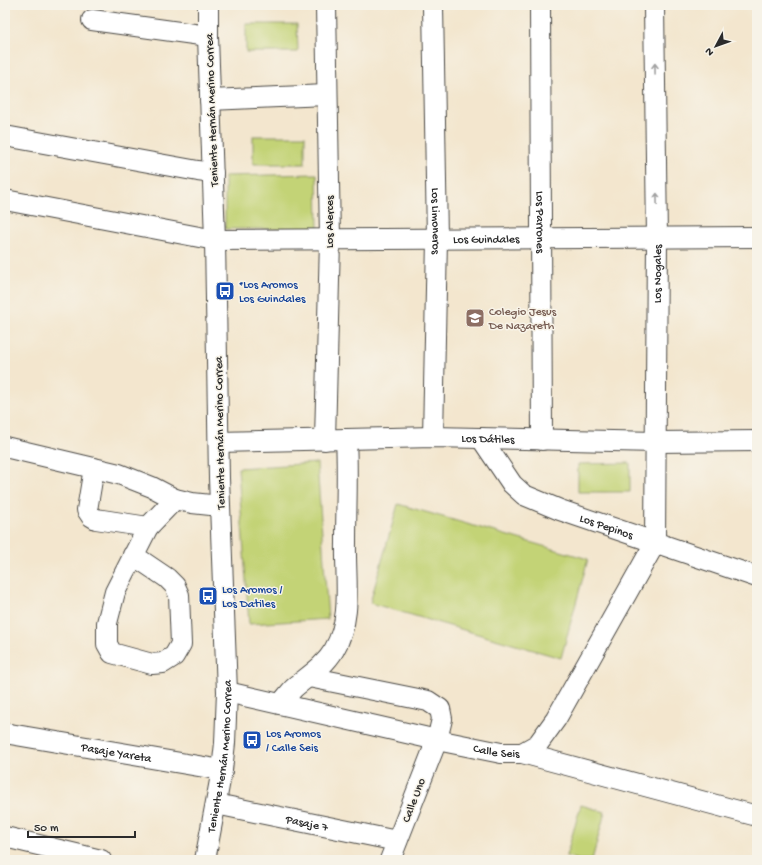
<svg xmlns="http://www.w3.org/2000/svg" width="762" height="865" font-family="'Gochi Hand',sans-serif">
  <rect width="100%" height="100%" fill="#f7f3e8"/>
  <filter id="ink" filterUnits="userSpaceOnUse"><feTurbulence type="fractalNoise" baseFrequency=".025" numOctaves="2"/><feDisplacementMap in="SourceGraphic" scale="8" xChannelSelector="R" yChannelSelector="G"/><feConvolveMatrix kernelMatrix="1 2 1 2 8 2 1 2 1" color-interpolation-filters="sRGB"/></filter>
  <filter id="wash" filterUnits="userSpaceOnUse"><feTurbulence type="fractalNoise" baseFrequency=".012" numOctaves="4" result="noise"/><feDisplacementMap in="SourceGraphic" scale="16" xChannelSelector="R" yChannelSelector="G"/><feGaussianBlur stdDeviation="0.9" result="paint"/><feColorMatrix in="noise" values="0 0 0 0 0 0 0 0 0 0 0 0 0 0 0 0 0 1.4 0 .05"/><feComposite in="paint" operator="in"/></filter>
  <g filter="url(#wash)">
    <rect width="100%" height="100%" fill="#f3e6ce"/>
    <!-- grass -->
    <g fill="#c3d376" stroke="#777f50">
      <polygon points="246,24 297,24 298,52 246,52"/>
      <rect x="253" y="136" width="52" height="28"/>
      <polygon points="317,174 318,229 225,229 225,176"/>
      <polygon points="317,463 328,619 249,624 238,468"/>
      <polygon points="630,463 630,492 578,492 578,464"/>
      <polygon points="398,504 588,559 561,658 370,603"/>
      <polygon points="581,805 605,812 592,860 579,860 566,856"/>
    </g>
  </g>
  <g filter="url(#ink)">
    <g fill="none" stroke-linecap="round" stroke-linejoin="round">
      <defs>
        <g id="minor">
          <path id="s1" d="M433,5L437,239L433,437"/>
          <path id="s2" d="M540,5L542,440"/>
          <polyline points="92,20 208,36"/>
          <polyline points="210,100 327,95"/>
          <polyline points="5,136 198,171 213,173"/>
          <path id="s3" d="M5,200L215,240L757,237"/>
          <path id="s4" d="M481,438L512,484L524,495L560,510L757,577"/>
          <polyline points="325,440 330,240 326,5"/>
          <path id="s5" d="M219,442L433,437L656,442L757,441"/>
          <polyline points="5,447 119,474 152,487 175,499 192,503 220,506"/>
          <polyline points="94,468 87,510 91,516 96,519 148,527"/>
          <polyline points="133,555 167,578 175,586 179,595 181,644 174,656 163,663 152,664 112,653 107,644 107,623 115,592 148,527 175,499"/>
          <polyline points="309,677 428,701 440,709 442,719 437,740 390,860"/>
          <path id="s6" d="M227,692L437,740L501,753H522L538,744L556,719L655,543L657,238L654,5"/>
          <path d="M280,704C285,699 289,693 294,688C308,676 324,667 334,650C353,618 345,579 346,543C346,508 348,474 346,439"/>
          <path id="s7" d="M10,734L222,770"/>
          <polyline points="522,753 757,816"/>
          <path id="s8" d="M216,804L397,841"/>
          <polyline points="5,837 101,860"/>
          <path id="s9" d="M205,860L222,770L225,743L227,692L219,478L215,240L208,36V5"/>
        </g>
      </defs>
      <!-- minor casing -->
      <use href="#minor" stroke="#494743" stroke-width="22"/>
      <!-- minor -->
      <use href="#minor" stroke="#fff" stroke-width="20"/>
    </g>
    <!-- one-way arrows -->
    <defs><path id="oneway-shaft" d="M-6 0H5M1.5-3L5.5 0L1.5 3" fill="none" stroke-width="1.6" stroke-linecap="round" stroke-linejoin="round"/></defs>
    <g stroke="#a0a0a0">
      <use href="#oneway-shaft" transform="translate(655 69) rotate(-91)"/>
      <use href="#oneway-shaft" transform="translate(657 199) rotate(-91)"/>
    </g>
  </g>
  <!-- icons -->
  <defs>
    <symbol id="bus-square" viewBox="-11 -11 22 22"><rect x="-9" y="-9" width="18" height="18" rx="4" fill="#1a4fb4" stroke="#f7f3e8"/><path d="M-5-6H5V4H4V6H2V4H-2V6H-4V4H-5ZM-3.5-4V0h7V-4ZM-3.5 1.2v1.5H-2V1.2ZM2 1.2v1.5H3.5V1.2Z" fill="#fff"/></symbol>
    <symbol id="school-square" viewBox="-11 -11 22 22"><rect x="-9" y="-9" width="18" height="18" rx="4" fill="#8d6e63" stroke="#f7f3e8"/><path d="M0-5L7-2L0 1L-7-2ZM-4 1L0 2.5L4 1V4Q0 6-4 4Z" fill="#fff"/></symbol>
  </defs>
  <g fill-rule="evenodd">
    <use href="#bus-square" x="214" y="280" width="22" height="22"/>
    <use href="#school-square" x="464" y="307" width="22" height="22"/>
    <use href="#bus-square" x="197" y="585" width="22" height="22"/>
    <use href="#bus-square" x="241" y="729" width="22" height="22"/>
  </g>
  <g text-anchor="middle" stroke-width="3" stroke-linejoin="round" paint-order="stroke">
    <!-- street labels -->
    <g font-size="12" fill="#2b2b2b" stroke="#f7f3e8">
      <text transform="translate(211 110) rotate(-92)" y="4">Teniente Hernán Merino Correa</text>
      <text dy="4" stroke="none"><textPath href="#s1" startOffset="216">Los Limoneros</textPath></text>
      <text transform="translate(329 222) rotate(-90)" y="4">Los Alerces</text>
      <text dy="4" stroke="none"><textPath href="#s2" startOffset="217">Los Parrones</textPath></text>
      <text dy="4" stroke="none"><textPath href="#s3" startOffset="485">Los Guindales</textPath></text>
      <text dy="4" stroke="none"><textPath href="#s6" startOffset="822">Los Nogales</textPath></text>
      <text transform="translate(219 433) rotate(-91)" y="4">Teniente Hernán Merino Correa</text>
      <text dy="4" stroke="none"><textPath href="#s5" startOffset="269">Los Dátiles</textPath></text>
      <text dy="4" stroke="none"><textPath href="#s4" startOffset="160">Los Pepinos</textPath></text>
      <text dy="4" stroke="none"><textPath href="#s6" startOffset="276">Calle Seis</textPath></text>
      <text dy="4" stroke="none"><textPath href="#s7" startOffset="108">Pasaje Yareta</textPath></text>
      <text dy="4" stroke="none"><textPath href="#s9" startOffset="105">Teniente Hernán Merino Correa</textPath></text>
      <text transform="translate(413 800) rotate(-69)" y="4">Calle Uno</text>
      <text dy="4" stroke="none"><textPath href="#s8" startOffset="93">Pasaje 7</textPath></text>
    </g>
    <!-- transit labels -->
    <g font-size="12" fill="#164399" stroke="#f7f3e8" text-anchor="start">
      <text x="239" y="288">*Los Aromos<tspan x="239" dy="14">Los Guindales</tspan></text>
      <text x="222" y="593">Los Aromos /<tspan x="222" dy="14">Los Datiles</tspan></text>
      <text x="266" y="737">Los Aromos<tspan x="266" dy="14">/ Calle Seis</tspan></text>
    </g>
    <!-- education labels -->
    <g font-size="12" fill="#785e54" stroke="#f7f3e8" text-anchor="start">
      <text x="489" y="315">Colegio Jesus<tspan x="489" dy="14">De Nazareth</tspan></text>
    </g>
  </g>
  <!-- margin -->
  <rect width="762" height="865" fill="none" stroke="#f7f3e8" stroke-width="20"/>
  <!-- north arrow -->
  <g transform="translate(716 46) rotate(229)" stroke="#f7f3e8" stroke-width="3" paint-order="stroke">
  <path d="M0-3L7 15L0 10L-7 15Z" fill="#2b2b2b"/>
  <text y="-6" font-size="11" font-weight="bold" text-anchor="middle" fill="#2b2b2b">N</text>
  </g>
  <!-- scale -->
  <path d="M28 831v6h107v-6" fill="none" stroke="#2b2b2b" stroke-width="2"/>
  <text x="34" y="831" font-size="12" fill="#2b2b2b" stroke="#f7f3e8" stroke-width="3" paint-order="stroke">50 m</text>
</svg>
